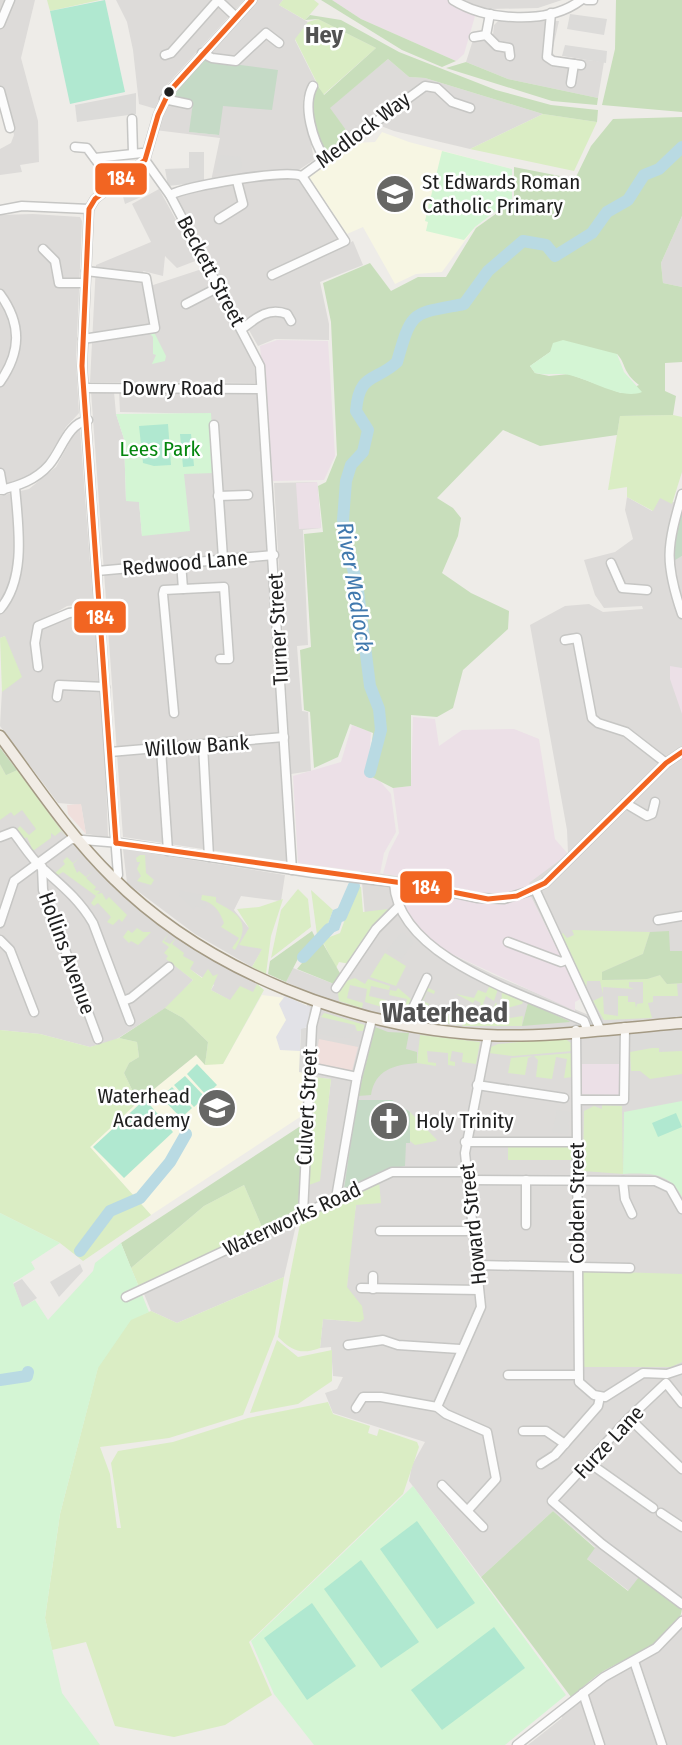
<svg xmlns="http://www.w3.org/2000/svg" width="682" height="1745" font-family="'Fira Sans Condensed',sans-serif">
  <rect width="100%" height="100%" fill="#eeece8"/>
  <!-- residential -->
  <g fill="#dddbd9">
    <polygon points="0,0 35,0 21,58 38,121 39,162 20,165 22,172 0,175 0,149 11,143 14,135 9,109 0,110"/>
    <polygon points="244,0 165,87 156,109 139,104 133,50 127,22 116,0"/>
    <polygon points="257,0 283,0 279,5 308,22 295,40 316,82 307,87 303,99 314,160 297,171 211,181 220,138 155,130 167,98 193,102 190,132 219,135 202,60"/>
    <polygon points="462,0 562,0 538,8 490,9 475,7"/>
    <polygon points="500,19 559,21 552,52 555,56 604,62 598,98 508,79 466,62 473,40 484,40 493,35 494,25"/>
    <polygon points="388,59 409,77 425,78 543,114 470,149 394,131 381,126 374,119 349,134 329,108"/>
    <polygon points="291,177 305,182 342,247 353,241 363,265 320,282 329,324 329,340 275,339 258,346 175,199 183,191"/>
    <polygon points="159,189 198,260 177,268 165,256 163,276 143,271 147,287 205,268 254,364 256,383 90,382 96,265 151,242 132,204"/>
    <polygon points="33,214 80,217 82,221 76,361 79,413 66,427 42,468 29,477 0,485 0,215"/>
    <polygon points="682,216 682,287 663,283 661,263"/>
    <polygon points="91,391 114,392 116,414 124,439 126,501 139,501 142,536 184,474 211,414 120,412 119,391 257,393 289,862 123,837"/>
    <polygon points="77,429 80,429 93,603 67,606 45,619 93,612 103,701 108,837 86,834 81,805 58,803 0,726 5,636 0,638 0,496 29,489 56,467"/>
    <polygon points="317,482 321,528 303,530 308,645 297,646 302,711 308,712 311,771 291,774 274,483"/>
    <polygon points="627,497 652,511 660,497 682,505 675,559 682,556 682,1607 640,1578 629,1591 586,1558 595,1547 553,1511 481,1577 409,1481 412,1465 425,1442 333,1413 325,1393 337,1389 343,1377 333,1376 331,1347 320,1348 323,1319 360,1322 347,1288 348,1264 356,1204 377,1175 306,1206 306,1186 323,1149 331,1079 304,1076 307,1005 314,994 286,982 293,968 334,984 383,913 365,916 361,871 398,876 404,906 443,950 494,975 591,1016 531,897 529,882 568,853 567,830 530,625 565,606 589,604 603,612 643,609 642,606 604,608 595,595 584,560 615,552 633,539 625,510"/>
    <polygon points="0,748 66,836 126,898 186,941 261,981 250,999 231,1001 211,990 214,985 191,970 167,959 193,980 170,1005 112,1042 90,1047 40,1034 0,1030"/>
    <polygon points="123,849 285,875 281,901 241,896 234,910 248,927 261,934 262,950 252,967 195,934 127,883"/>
    <polygon points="297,1221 284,1277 177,1323 151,1311 144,1294"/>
    <polygon points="682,1614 682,1745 528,1745 562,1718 559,1706 598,1677 655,1647 671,1631"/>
  </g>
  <!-- commercial -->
  <g fill="#f0dfdc">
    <polygon points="81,804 86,834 68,814 67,805"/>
    <polygon points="319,1039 358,1047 352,1071 315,1063"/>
  </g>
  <!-- industrial -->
  <g fill="#ece0e7">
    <polygon points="332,0 448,0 475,16 464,54 456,61 361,19"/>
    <polygon points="277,340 328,341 335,456 324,480 272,481 260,346"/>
    <polygon points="317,482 321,528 299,529 296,483"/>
    <polygon points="670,666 682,668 682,714 670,679"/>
    <polygon points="413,717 435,719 439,746 462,730 514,729 539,739 555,839 568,854 529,883 531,897 582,998 575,1002 575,1011 443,950 422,932 404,906 398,876 383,874 389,852 399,833 393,788 411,786"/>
    <polygon points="352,725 371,732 368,775 378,779 391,794 396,832 384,853 380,874 298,863 293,776 341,762"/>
    <polygon points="582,1064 620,1064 620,1095 582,1094"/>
  </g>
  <!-- education -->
  <g fill="#f7f6e3">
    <polygon points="382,132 409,142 512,169 512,199 475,227 442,272 416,274 395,284 363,227 347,234 309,177 352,143 375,142"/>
    <polygon points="262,995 286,998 307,1005 303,1115 151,1215 90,1147 138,1102 196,1055 223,1064"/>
  </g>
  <!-- religious -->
  <g fill="#dcdbd9">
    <polygon points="570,14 607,19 604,35 567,29"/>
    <polygon points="565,45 607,51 606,63 562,56"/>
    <polygon points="136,93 136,114 77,122 75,105"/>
    <polygon points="189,152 204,152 204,182 168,186 165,169 189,168"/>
    <polygon points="220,155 241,157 242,167 239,171 215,173"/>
    <polygon points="131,181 141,197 125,204 121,189"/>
    <polygon points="180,890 202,895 201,900 207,904 204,909 196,906 193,910 179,896"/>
    <polygon points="402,932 414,942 402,959 387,950"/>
    <polygon points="321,1017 356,1025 349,1038 334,1037 320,1034"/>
    <polygon points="301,1028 307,1028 304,1073 299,1072"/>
    <polygon points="682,1031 682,1051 659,1052 658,1048 653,1048 631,1052 632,1034"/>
    <polygon points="557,1110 571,1112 569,1123 566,1123 569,1124 568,1135 552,1132"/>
    <polygon points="80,1264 83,1271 59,1297 50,1282"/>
    <polygon points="22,1279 37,1298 22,1308 13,1284"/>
  </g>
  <!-- grass -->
  <g fill="#daedc4">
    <polygon points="47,0 100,0 50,11"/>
    <polygon points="283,0 314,0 319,4 305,20 279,5"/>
    <polygon points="318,19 376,48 323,95 295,39 308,22"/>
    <polygon points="543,114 597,122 574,171 470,149"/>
    <polygon points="673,415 682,417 682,472 672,504 660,498 653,511 627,497 627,487 608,490 620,416"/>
    <polygon points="5,636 22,677 2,692 0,638"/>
    <polygon points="0,764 6,775 17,770 66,837 61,831 55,836 51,833 51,838 33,851 27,837 24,839 17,829 20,826 29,835 36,829 22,810 14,816 11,812 0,820"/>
    <polygon points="140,855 145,855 146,873 154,880 151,885 137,881 141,876 137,869 140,862 137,862 136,858"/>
    <polygon points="67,857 73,863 79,858 73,864 77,873 79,871 86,877 92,872 86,878 96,887 94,890 100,891 97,894 102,893 106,900 109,897 127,915 122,922 119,919 113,925 107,922 111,917 98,903 94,906 91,903 96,896 63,872 58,875 55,873 65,864 63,861"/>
    <polygon points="357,886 361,887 363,912 388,909 373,925 350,964 339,962 336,968 322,940 340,933"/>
    <polygon points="298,889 308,899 311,927 271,958 281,910"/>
    <polygon points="311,890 333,910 325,932 317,935"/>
    <path d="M202,895L216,897V902C241,915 251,923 235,950L232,948L239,938L221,927L224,923C220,911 213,902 201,900Z"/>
    <polygon points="283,899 271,936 266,974 252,967 262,949 239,945 249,928 237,909 259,907"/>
    <polygon points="137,928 143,932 151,932 138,945 131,941 129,943 123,937 128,930 132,933"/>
    <polygon points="572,930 650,932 643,954 602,972 602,980 647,979 660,975 667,984 682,983 677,984 678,996 653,996 653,1002 648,1003 652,1018 604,1020 593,1001 603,996 604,1014 618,1016 618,996 628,996 628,1002 635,1002 636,1008 637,1004 643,1003 643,982 629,982 629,987 634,989 603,987 603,994 600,981 587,981 586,988 559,936 563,933 567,938 574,935"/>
    <polygon points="169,933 164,941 170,944 176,938 172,944 184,953 183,956 194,962 190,969 202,978 208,969 213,976 218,974 211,990 230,1000 240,986 253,992 257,984 264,990 223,1064 205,1065 208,1042 183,1018 165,1008 193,980 166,959 168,956 164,953 169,947 162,942"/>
    <polygon points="385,953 406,966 396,986 370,977"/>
    <polygon points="355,978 365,984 368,979 390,986 389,990 371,986 369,996 386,1000 385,1008 365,1002 367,989 350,985 347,998 363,1003 362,1008 339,1001 338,993 346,981"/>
    <polygon points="490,985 498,989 494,1001 486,996 483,1004 493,1008 496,1002 498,1009 501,1009 502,990 524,1000 522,1004 507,1008 510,1018 523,1016 522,1026 462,1026 467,1015 474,1018 481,1003 475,1000 473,1003 456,994 474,998 478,990 486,993"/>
    <polygon points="426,987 435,991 434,994 427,991 423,1001 429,1004 427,1009 435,1013 431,1022 416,1020 414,1014"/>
    <polygon points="398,988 411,999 406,1012 386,1008 387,1005 405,1008 407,999 389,995 390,990 396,991"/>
    <polygon points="457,1011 465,1014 460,1025 433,1022 437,1013 452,1016"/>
    <polygon points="324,1013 328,1014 365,1025 363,1031 357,1031 355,1025 321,1017"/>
    <polygon points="0,1030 40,1034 90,1047 119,1038 137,1042 139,1057 129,1063 124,1073 138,1102 90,1147 151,1215 83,1261 60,1243 0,1213"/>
    <polygon points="420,1035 480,1042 476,1064 462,1062 463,1053 452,1051 450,1061 455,1062 455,1066 448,1065 448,1053 427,1051 428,1062 436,1063 436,1066 417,1063"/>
    <polygon points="564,1038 571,1043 573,1051 513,1056 489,1053 491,1047 498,1044"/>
    <polygon points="652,1048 659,1048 659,1052 682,1051 682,1074 650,1079 640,1071 631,1071 630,1052"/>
    <polygon points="573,1053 573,1077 564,1078 567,1059 556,1057 552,1079 536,1077 538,1060 534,1056"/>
    <polygon points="532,1056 528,1058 525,1075 508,1073 511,1058"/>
    <polygon points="314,1077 331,1079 320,1181 306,1186"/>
    <polygon points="602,1105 622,1106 623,1174 583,1171 584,1111 594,1106 602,1109"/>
    <polygon points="410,1112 437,1140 436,1141 415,1145 410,1141"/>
    <rect x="508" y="1147" width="65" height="13"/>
    <path d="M379,1181L381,1203L356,1205L347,1287L362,1306L364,1319L360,1322L323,1319L320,1348C301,1355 292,1351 278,1337L301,1219Z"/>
    <polygon points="244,1185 262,1227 139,1287 131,1268 204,1206"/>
    <polygon points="583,1271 682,1274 682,1362 671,1367 583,1367"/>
    <polygon points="284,1277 275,1334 243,1415 169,1438 100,1447 110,1474 117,1528 121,1528 111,1463 118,1451 173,1442 248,1418 328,1402 333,1414 370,1426 368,1433 377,1436 379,1429 417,1442 419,1447 403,1494 249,1642 272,1695 225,1725 174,1737 115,1726 86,1642 52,1650 45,1618 60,1514 98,1367 131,1319 151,1311 177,1323"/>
    <polygon points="277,1340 298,1357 332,1350 332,1381 298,1404 250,1413"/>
  </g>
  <!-- forest -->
  <g fill="#c8debb" fill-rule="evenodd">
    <polygon points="321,0 332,0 361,19 456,61 442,67 402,50"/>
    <polygon points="616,0 682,0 682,112 602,105 615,49"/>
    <polygon points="310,15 341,20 399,52 496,90 551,105 598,110 597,122 543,114 425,78 409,77 388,59 330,108 349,134 325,153 322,151 313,118 312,91 318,86 324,95 376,48 318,19 305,20"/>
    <polygon points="466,62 508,79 598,98 597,105 552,101 446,68"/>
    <path d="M682,117V216L661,263L663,283L682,287V362L665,363V391L676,396L673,415L620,416L617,435L540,446L503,430L437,498L453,508L461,518L458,536L442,573L471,593L509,611L508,629L463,670L453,708L437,717L411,715V786L393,788L368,775L373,733L350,724L338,757L314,768L310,712L304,710L300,650L311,647L304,534L323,532L318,486L326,482L337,455L331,322L323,283L370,263L391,291L418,277H446L476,228L514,201V167L575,179L591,146L613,119ZM550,352L617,354C626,363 622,372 639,385L621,393L569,374L549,376L535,373L530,366Z"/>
    <polygon points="0,748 17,770 6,775 0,764"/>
    <polygon points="312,931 315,937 302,951 286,982 268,974 270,961"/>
    <polygon points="669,931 670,951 682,951 682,983 667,984 660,975 647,979 602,980 602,972 643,954 650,932"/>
    <polygon points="321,940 341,975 334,984 297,969"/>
    <polygon points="528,1003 569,1021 570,1022 522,1026"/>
    <polygon points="165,1008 183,1018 208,1042 205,1065 196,1055 138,1102 124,1073 129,1063 139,1057 137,1042 119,1038"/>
    <path d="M375,1027L388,1032L409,1033L406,1049L417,1052V1063C393,1065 375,1070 371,1095L358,1096Z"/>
    <polygon points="299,1127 303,1128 298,1210 262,1227 244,1185 204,1206 131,1268 121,1243"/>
    <path d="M553,1511L595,1548L587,1559L628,1591L639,1577L682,1607C682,1638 623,1659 602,1672C591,1679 581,1689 571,1697L481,1577Z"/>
  </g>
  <!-- cemetery -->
  <g fill="#c5dac6">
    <polygon points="202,60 278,70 272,110 223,106 219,135 189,132 193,102 171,99"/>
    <polygon points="682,511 682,556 675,560 675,540"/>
    <polygon points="357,1100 392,1100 410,1112 410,1143 406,1143 405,1166 384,1170 344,1189"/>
  </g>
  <!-- park -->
  <g fill="#d4f5d4">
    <polygon points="442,151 512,169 512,199 475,227 464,240 426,231 428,222 425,221"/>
    <polygon points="154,332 166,356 165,361 152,364 156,355 153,354 153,337 149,333"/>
    <path d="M563,340L617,354L624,372L642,392C622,400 593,381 573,376C561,372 547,376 535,373L530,366L550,352L553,343Z"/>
    <polygon points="211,413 214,473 184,474 190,531 142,536 139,502 126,501 124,439 116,414"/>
    <path d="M682,1101V1197C669,1172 649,1173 623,1174L624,1112Z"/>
    <polygon points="0,1213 60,1243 31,1262 35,1269 13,1283 22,1307 35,1300 48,1320 93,1271 95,1263 121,1243 149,1312 131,1320 98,1368 60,1514 45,1618 62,1693 100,1745 0,1745"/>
    <polygon points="413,1486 566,1695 505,1745 314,1745 274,1694 251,1641"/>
  </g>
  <!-- pitch -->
  <g fill="#b0e8d0">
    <polygon points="105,0 125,92 70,104 50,11"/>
    <polygon points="168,424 171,465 154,466 143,463 139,426"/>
    <polygon points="180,434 191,434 194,466 183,467"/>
    <polygon points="197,1064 217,1085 206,1095 187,1074"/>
    <polygon points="185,1076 205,1097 194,1107 174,1085"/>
    <polygon points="172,1087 192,1108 181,1118 161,1097"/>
    <polygon points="145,1099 173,1132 124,1178 93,1147"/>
    <polygon points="676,1113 682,1127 658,1137 652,1123"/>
    <polygon points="417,1521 475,1603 437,1629 380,1549"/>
    <polygon points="361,1560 419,1642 381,1668 324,1589"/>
    <polygon points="312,1603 356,1666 307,1700 264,1638"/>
    <polygon points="494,1627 525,1668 442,1730 411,1690"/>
  </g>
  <!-- plaza -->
  <polygon fill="#e2e2e7" points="285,996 310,1007 308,1027 301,1029 300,1051 280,1050 276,1037 286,1020 279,1004"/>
  <!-- water -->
  <polygon fill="#b9dae3" points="348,904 339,930 319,939 317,935 325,932 333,910"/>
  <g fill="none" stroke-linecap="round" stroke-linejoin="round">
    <!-- river -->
    <g stroke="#b9dae3" stroke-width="12">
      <path d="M370,772L381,730L379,709L370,686L357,583L347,548L343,520L346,481L351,465L363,452L368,430L356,411C359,372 376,382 397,362C412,309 412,314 464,304L488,271L523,241L546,245L555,256L592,233L607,212L628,200L644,175L659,169L682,147"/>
      <polyline points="341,916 354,886"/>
      <polyline points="303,957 329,929"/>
      <polyline points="80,1251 110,1211 140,1198 170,1162 186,1134"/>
      <polyline points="0,1380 27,1376 28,1372"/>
    </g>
    <defs>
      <g id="minor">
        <polyline points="218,0 236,17"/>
        <path d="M453,0C487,21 548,25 581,0"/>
        <polyline points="587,0 593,0"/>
        <polyline points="551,13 547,57 553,61 581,65"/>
        <polyline points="0,24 10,0"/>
        <polyline points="486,35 497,46 509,48 510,56"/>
        <polyline points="474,37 486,35 490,14"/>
        <polyline points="202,53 212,58 236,61 266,33 279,43"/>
        <polyline points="165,55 171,53 218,0"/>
        <polyline points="571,83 574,64"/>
        <path d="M313,86C302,106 313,141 325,159"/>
        <polyline points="0,91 10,128"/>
        <polyline points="164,99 188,104"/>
        <polyline points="132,119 133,153"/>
        <polyline points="75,147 87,148 115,186"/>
        <polyline points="95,158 142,153"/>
        <polyline points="145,160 170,195 260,366 292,870"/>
        <path d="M170,195C187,186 285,169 302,176L425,86L437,88L452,102L470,108"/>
        <polyline points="0,210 22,206 89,209"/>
        <polyline points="219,219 243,204 237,181"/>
        <polyline points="43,249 55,261 59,283 85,283"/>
        <polyline points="272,275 345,241 302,176"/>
        <path d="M0,294C22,324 21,352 0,382"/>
        <polyline points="186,304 219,287"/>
        <path d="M242,329C256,318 268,307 287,314L291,321"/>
        <polyline points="83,339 155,328 146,278 86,271"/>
        <polyline points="85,388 261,389"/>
        <polyline points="214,425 223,558"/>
        <polyline points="0,473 3,490"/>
        <path d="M0,490C18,486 36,480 49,465C62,450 67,424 88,420"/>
        <path d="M682,494C667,547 664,561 682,614"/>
        <polyline points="218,496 248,495"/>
        <polyline points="181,562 183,589 224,587 229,659 220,659"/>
        <polyline points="611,563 622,588 647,590"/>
        <polyline points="97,571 274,555"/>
        <path d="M0,609C27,578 18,524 15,487"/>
        <polyline points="565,640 577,638 592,718 598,723 626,732 666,763"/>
        <polyline points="38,667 35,643 38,626 69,613 100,609"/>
        <polyline points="57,697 59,685 105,687"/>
        <polyline points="174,713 163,594 164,590 183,589"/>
        <polyline points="203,745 209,857"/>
        <polyline points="161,749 168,851"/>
        <polyline points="110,752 284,737"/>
        <polyline points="625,803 647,816 652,814 655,802"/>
        <path d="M0,837L13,832C22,843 30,857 41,867C61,885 79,899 93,923L130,1021"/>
        <polyline points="42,867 43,890 98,1039"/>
        <polyline points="114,880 118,875 115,836 82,366 89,209 95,199 145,160 158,115 169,92 252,0"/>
        <path d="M394,883C398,958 526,995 584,1021L587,1029"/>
        <polyline points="535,889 600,1029"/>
        <polyline points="658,920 682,916"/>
        <polyline points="0,923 14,881 71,839 120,843 313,873 417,885 478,898 504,899 530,891 545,883 666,763 682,752"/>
        <polyline points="0,940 10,950 34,1012"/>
        <polyline points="508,942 561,962 566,960"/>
        <polyline points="336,988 376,929 398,907"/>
        <polyline points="123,1001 131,998 169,967"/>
        <polyline points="409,1026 412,1010 427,978"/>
        <polyline points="576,1030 579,1382 594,1395 605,1397 643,1373 667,1374 682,1369"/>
        <polyline points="309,1067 357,1077"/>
        <polyline points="477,1085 564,1098"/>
        <polyline points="578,1100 624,1100 625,1027"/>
        <polyline points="465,1142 577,1142"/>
        <polyline points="467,1180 655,1181 670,1188 682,1209"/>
        <polyline points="526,1180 526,1225"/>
        <polyline points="623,1181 625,1199 632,1214"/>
        <polyline points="340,1196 337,1192 357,1077 372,1019"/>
        <polyline points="303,1213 312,1026 318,1002"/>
        <polyline points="380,1231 473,1231"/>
        <polyline points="477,1265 630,1268"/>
        <polyline points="361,1288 479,1290"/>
        <polyline points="373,1289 373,1276"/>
        <polyline points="126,1297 392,1172 466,1172"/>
        <polyline points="348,1345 383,1340 398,1345 460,1349"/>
        <polyline points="508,1375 577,1375"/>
        <polyline points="682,1403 666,1383 629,1418 552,1501 602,1544 682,1604"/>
        <polyline points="437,1407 481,1307 465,1153 488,1035"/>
        <polyline points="356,1408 363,1397 381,1397 437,1407 446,1414 487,1432 496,1479 468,1510"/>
        <polyline points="629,1418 682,1469"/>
        <polyline points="523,1431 546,1431 565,1444"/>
        <polyline points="588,1462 653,1508"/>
        <polyline points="541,1464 555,1455 598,1406 600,1397"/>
        <polyline points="442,1485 483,1527"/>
        <polyline points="661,1513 682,1527"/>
        <polyline points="634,1661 662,1745"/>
        <polyline points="583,1693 600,1745"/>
        <polyline points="517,1745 604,1677 656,1648 682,1621"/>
      </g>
      <path id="major" d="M0,736C36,784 69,835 112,877C207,972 353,1028 486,1035C550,1038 618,1028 682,1023"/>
    </defs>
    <!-- minor casing -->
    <use href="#minor" stroke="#c6c6c4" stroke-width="11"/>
    <!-- major casing -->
    <use href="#major" stroke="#a49a84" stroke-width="13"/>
    <!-- minor -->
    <use href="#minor" stroke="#fcfcfc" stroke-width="8"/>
    <!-- major -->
    <use href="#major" stroke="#f1ece5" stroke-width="10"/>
    <defs>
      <g id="bus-1">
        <polyline points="116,843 82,366 89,209 95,199 145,160 158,115 169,92 252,0"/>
        <polyline points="116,843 417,885 488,899 517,896 545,883 666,763 682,752"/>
      </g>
    </defs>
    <!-- bus-1 casing -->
    <use href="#bus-1" stroke="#fff" stroke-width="10"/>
    <!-- bus-1 -->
    <use href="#bus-1" stroke="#f26522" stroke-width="5"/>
  </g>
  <!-- icons -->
  <defs>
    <symbol id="school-disc" viewBox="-11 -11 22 22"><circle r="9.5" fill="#676765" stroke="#fff"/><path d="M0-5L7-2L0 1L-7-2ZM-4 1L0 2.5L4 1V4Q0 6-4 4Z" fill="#fff"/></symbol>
    <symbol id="church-disc" viewBox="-11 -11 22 22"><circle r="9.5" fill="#676765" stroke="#fff"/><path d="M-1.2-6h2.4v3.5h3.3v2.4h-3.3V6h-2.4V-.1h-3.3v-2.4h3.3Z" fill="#fff"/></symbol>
  </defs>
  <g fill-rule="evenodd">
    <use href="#school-disc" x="373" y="172" width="44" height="44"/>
    <use href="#school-disc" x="195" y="1086" width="44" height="44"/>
    <use href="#church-disc" x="367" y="1099" width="44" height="44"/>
  </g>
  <!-- markers -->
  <circle fill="#1f1f1f" stroke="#fff" stroke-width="2.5" cx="169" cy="92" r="6"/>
  <g text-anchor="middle" stroke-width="5" stroke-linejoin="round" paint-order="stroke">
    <!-- street labels -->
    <g font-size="21" fill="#1f1f1f" stroke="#fff">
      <text transform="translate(363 130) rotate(-37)" y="7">Medlock Way</text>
      <text transform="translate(211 271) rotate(62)" y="7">Beckett Street</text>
      <text x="173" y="395">Dowry Road</text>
      <text transform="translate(185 563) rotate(-5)" y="7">Redwood Lane</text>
      <text transform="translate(278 629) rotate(-93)" y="7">Turner Street</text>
      <text transform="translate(197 746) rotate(-4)" y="7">Willow Bank</text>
      <text transform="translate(67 953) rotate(70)" y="7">Hollins Avenue</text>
      <text transform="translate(307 1107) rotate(-87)" y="7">Culvert Street</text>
      <text transform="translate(577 1203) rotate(-90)" y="7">Cobden Street</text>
      <text transform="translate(292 1219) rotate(-25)" y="7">Waterworks Road</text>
      <text transform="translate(473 1224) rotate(-96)" y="7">Howard Street</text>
      <text transform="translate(609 1442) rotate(-47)" y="7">Furze Lane</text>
    </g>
    <!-- poi labels -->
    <g font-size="21" fill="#1f1f1f" stroke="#fff" text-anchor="start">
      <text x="422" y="189">St Edwards Roman<tspan x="422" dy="24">Catholic Primary</tspan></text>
      <text x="190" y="1103" text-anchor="end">Waterhead<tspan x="190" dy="24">Academy</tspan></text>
      <text x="416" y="1128">Holy Trinity</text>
    </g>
    <!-- park labels -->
    <g font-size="21" fill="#04860e" stroke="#fff">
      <text x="160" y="456">Lees Park</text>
    </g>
    <!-- water labels -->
    <g font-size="23" font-style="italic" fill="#4179ae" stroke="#fff">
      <text transform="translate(355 587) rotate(81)" y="8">River Medlock</text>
    </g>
    <!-- quarter labels -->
    <g font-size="24" font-weight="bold" fill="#525252" stroke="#fff">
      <text x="324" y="43">Hey</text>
    </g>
    <!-- district labels -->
    <g font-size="28" font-weight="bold" fill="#525252" stroke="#fff">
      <text x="445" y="1022">Waterhead</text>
    </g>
  </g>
  <g stroke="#fff" stroke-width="2.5">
    <rect x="94" y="162" width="54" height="34" rx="7" fill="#f26522"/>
    <rect x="73" y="600" width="54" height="34" rx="7" fill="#f26522"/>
    <rect x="399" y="870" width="54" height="34" rx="7" fill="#f26522"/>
  </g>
  <g font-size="19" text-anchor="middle" font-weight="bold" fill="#fff">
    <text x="121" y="185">184</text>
    <text x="100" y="624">184</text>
    <text x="426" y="894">184</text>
  </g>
</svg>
